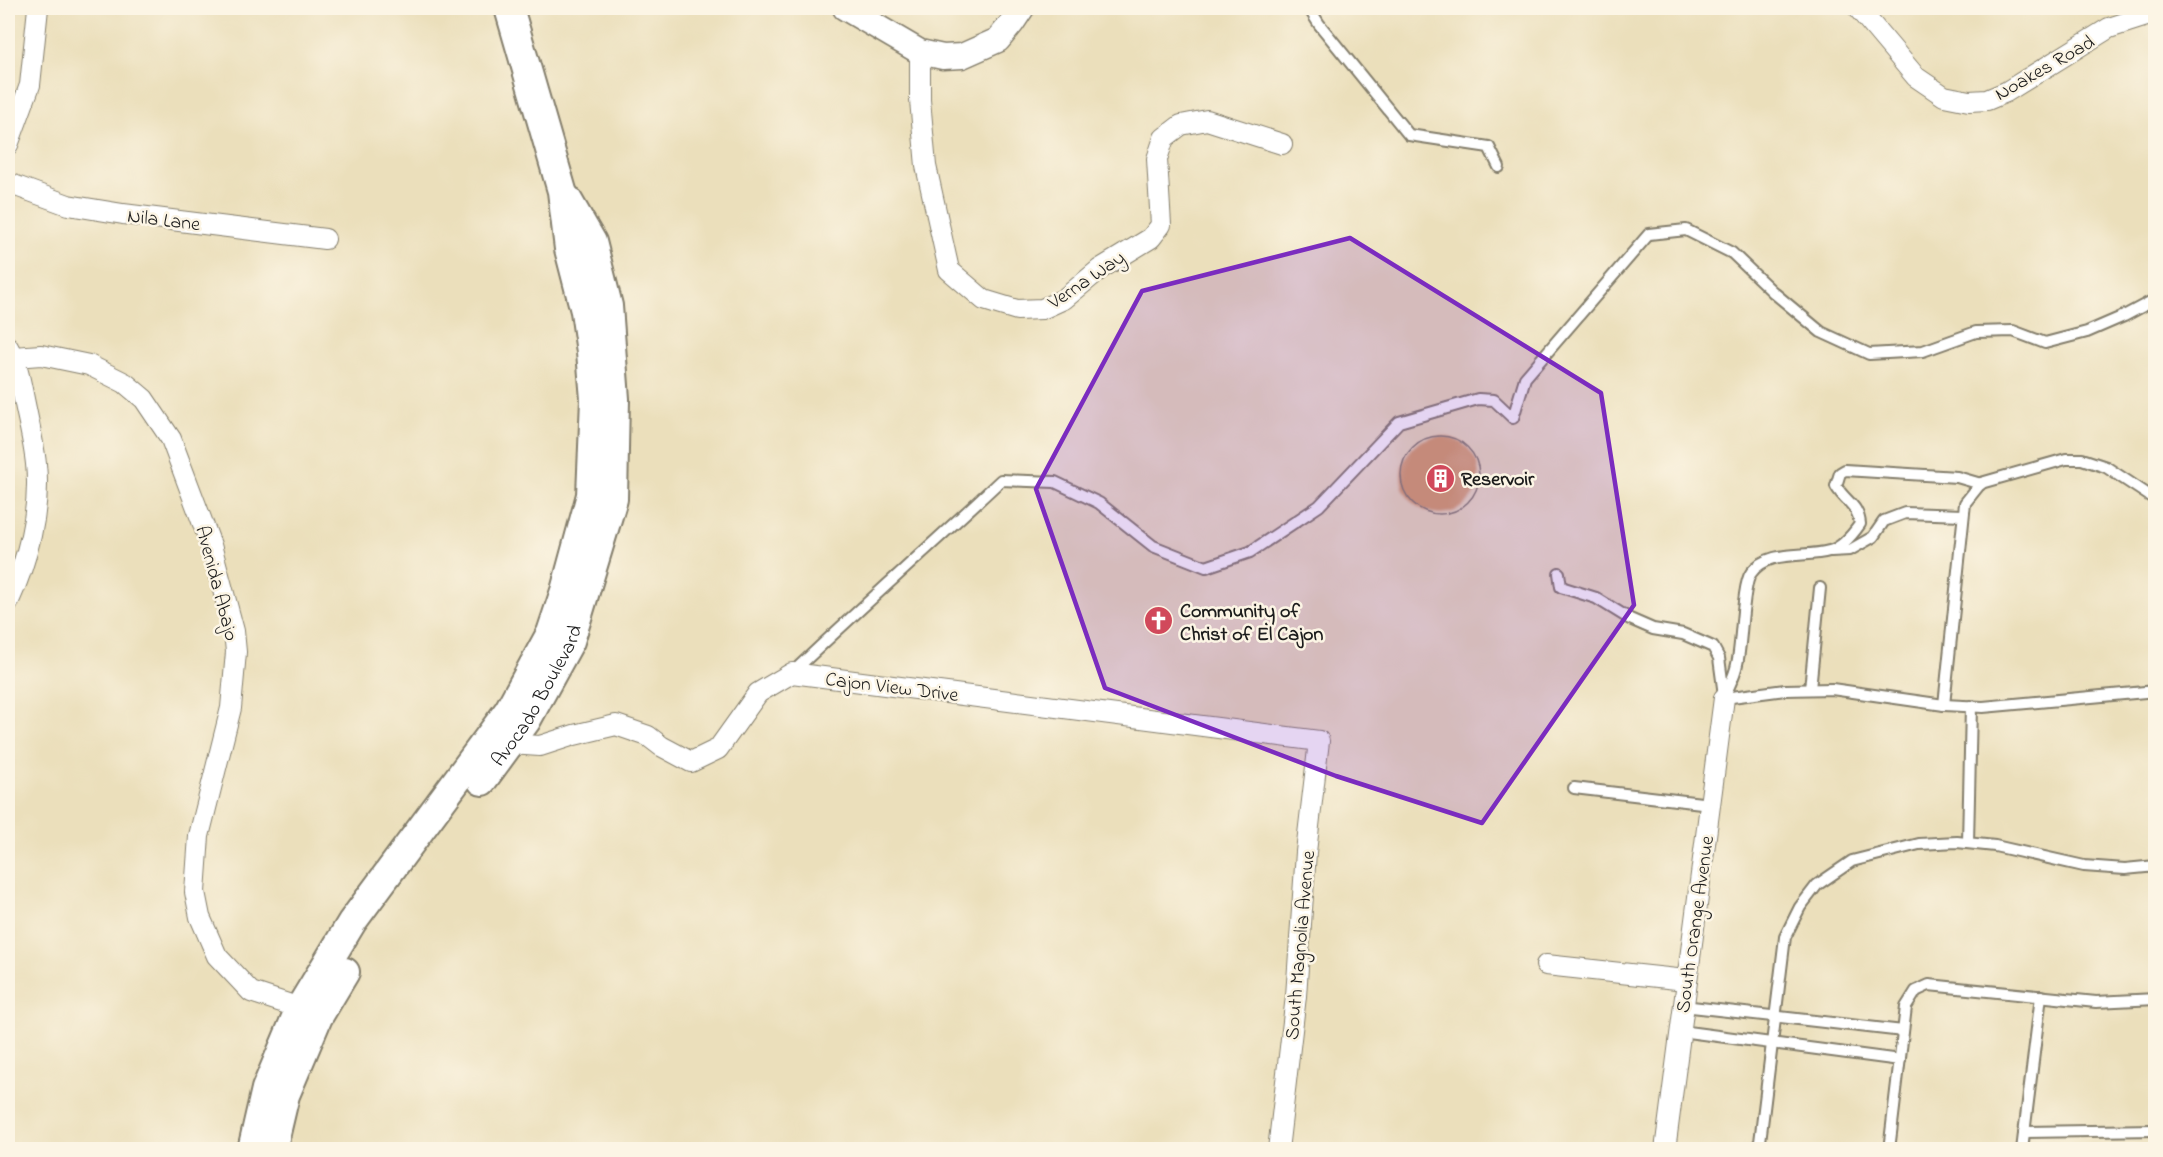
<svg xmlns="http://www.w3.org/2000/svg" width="2163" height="1157" font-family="'Indie Flower',sans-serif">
  <rect width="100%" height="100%" fill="#fcf5e5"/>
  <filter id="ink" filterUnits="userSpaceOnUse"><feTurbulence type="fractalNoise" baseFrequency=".0167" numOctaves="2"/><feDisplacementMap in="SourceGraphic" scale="12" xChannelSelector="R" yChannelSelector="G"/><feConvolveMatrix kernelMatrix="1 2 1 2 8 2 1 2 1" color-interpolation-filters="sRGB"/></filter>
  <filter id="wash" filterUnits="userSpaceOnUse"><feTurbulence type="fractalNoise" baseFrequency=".008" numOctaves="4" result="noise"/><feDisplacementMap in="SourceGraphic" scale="24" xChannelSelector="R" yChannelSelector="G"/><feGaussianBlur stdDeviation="1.35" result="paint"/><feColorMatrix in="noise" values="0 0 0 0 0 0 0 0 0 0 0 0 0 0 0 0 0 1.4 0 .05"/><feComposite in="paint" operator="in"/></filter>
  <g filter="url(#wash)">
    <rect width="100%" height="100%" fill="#ebdfbb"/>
    <g id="blocks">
      <!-- building -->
      <circle fill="#d7a26a" cx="1440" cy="475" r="39"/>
    </g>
  </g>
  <g filter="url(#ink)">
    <use href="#blocks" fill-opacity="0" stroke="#847e6c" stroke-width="1.5"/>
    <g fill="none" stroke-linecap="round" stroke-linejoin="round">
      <defs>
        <g id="service">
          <polyline points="1309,8 1319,24 1409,135 1489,147 1499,167"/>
          <polyline points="1831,551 1850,550 1873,537 1884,521 1905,513 1963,515"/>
          <polyline points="1559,573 1561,587 1596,598 1630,619 1653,629 1683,634 1713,647 1719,658 1724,695"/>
          <path d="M792,673C861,607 932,545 1001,480L1055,482L1099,503L1153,546L1206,567L1250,552L1319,506L1399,422L1478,399L1494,400L1513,418L1525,378L1649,234L1686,230L1732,253L1773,292L1821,332L1869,354L1923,351L1976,332L2013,331L2045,343L2087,332L2124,316L2156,299"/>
          <polyline points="1810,689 1820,588"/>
          <path d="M1724,698C1728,687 1735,676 1737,664C1742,645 1742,585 1751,573C1768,549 1805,558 1829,551C1842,548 1853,534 1860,524C1858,504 1845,502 1836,486L1840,473L1845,470L1957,477L1981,484"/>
          <polyline points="1724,698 1785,690 1832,689 1944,705 1983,707 2156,691"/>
          <polyline points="1944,705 1965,503 1981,483 2066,459 2082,459 2106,467 2156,500"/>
          <polyline points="1574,788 1710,804"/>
          <polyline points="1968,843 1971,706"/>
          <polyline points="1683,1006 1903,1031"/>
          <polyline points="1680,1031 1900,1060"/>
          <polyline points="2024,1132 2156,1130"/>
          <polyline points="1759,1150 1785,937 1800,907 1817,885 1852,861 1919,844 1957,842 1995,846 2084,866 2125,869 2156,866"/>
          <polyline points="1889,1150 1906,1007 1916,991 1929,985 2096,1002 2156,999"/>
          <polyline points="2022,1150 2041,996"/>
        </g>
        <g id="minor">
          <polyline points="1858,8 1916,77 1944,96 1969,101 1987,100 2006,92 2109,28 2156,13"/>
          <polyline points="920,52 920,100 926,166 949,270 984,300 1017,310 1042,309 1064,299 1100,269 1151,238 1161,225 1157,159 1164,138 1181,125 1207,120 1282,144"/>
          <polyline points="8,145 30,85 38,8"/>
          <polyline points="8,183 68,205 123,214 325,239"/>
          <polyline points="14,357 41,355 89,365 125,383 144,399 171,439 211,545 234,631 236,652 231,708 199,836 195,892 200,917 217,956 251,992 300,1008"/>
          <path d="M8,603C27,562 41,510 36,464C34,444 29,424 25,404C21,385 18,364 8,347"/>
          <polyline points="510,744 540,746 574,735 616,725 648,736 661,746 691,762 718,749 758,693 792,673 1319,741 1306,852 1296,996 1278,1150"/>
          <polyline points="1546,965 1686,980"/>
          <polyline points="1665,1150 1724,698"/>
        </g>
        <polyline id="tertiary" points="845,8 920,52 943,57 962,56 998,40 1012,23 1022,8"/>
        <g id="secondary">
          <path id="s1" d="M482,781L526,721L570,641L613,499L615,399L608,306L592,242L567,199"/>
          <polyline points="252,1150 266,1089 300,1008 352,922 509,710 551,633 565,591 591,495 595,399 591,352 585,311 569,249 562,191 509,8"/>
          <polyline points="272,1150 285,1095 318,1017 345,972"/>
        </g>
      </defs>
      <!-- service casing -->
      <use href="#service" stroke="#847e6c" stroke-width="14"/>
      <!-- minor casing -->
      <use href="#minor" stroke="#847e6c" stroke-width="22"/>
      <!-- tertiary casing -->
      <use href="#tertiary" stroke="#847e6c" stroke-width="27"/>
      <!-- secondary casing -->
      <use href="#secondary" stroke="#847e6c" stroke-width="32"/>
      <!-- service -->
      <use href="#service" stroke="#fff" stroke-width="10"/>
      <!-- minor -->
      <use href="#minor" stroke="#fff" stroke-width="20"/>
      <!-- tertiary -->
      <use href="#tertiary" stroke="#fff" stroke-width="24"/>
      <!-- secondary -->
      <use href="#secondary" stroke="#fff" stroke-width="28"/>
    </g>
  </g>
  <!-- marked area -->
  <path fill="#7b2cbf" fill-opacity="0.2" stroke="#7b2cbf" stroke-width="4.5" stroke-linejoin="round" d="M1350,238L1601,393L1634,605L1482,823L1336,776L1105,688L1036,489L1142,291Z"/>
  <!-- icons -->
  <defs>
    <symbol id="building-disc" viewBox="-11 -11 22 22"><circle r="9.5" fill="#d1495b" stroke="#fcf5e5"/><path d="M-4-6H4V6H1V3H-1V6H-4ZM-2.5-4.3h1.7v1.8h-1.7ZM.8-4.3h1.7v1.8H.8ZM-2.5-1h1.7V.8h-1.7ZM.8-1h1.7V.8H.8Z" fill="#fff"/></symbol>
    <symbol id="church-disc" viewBox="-11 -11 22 22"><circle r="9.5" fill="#d1495b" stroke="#fcf5e5"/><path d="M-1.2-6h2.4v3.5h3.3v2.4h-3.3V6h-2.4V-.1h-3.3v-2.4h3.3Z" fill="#fff"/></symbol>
  </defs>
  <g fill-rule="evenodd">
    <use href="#building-disc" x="1424" y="462" width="33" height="33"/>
    <use href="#church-disc" x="1142" y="604" width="33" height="33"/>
  </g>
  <g text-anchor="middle" stroke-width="5" stroke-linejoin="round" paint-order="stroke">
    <!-- street labels -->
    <g font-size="20" fill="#1c1c1c" stroke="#fcf5e5">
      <text transform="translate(2044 67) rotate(-30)" y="7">Noakes Road</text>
      <text transform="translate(164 219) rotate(7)" y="7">Nila Lane</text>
      <text transform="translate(1086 279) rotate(-34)" y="7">Verna Way</text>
      <text transform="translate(218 583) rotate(75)" y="7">Avenida Abajo</text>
      <text transform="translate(892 686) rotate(7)" y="7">Cajon View Drive</text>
      <text dy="7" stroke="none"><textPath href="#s1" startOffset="102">Avocado Boulevard</textPath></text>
      <text transform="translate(1694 924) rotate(-82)" y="7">South Orange Avenue</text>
      <text transform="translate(1299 945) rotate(-85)" y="7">South Magnolia Avenue</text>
    </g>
    <!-- poi labels -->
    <g font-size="20" font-weight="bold" fill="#1c1c1c" stroke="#fcf5e5" text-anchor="start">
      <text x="1461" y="485">Reservoir</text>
      <text x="1180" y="617">Community of<tspan x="1180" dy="23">Christ of El Cajon</tspan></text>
    </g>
  </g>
  <!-- margin -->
  <rect width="2163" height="1157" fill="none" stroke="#fcf5e5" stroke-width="30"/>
</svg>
